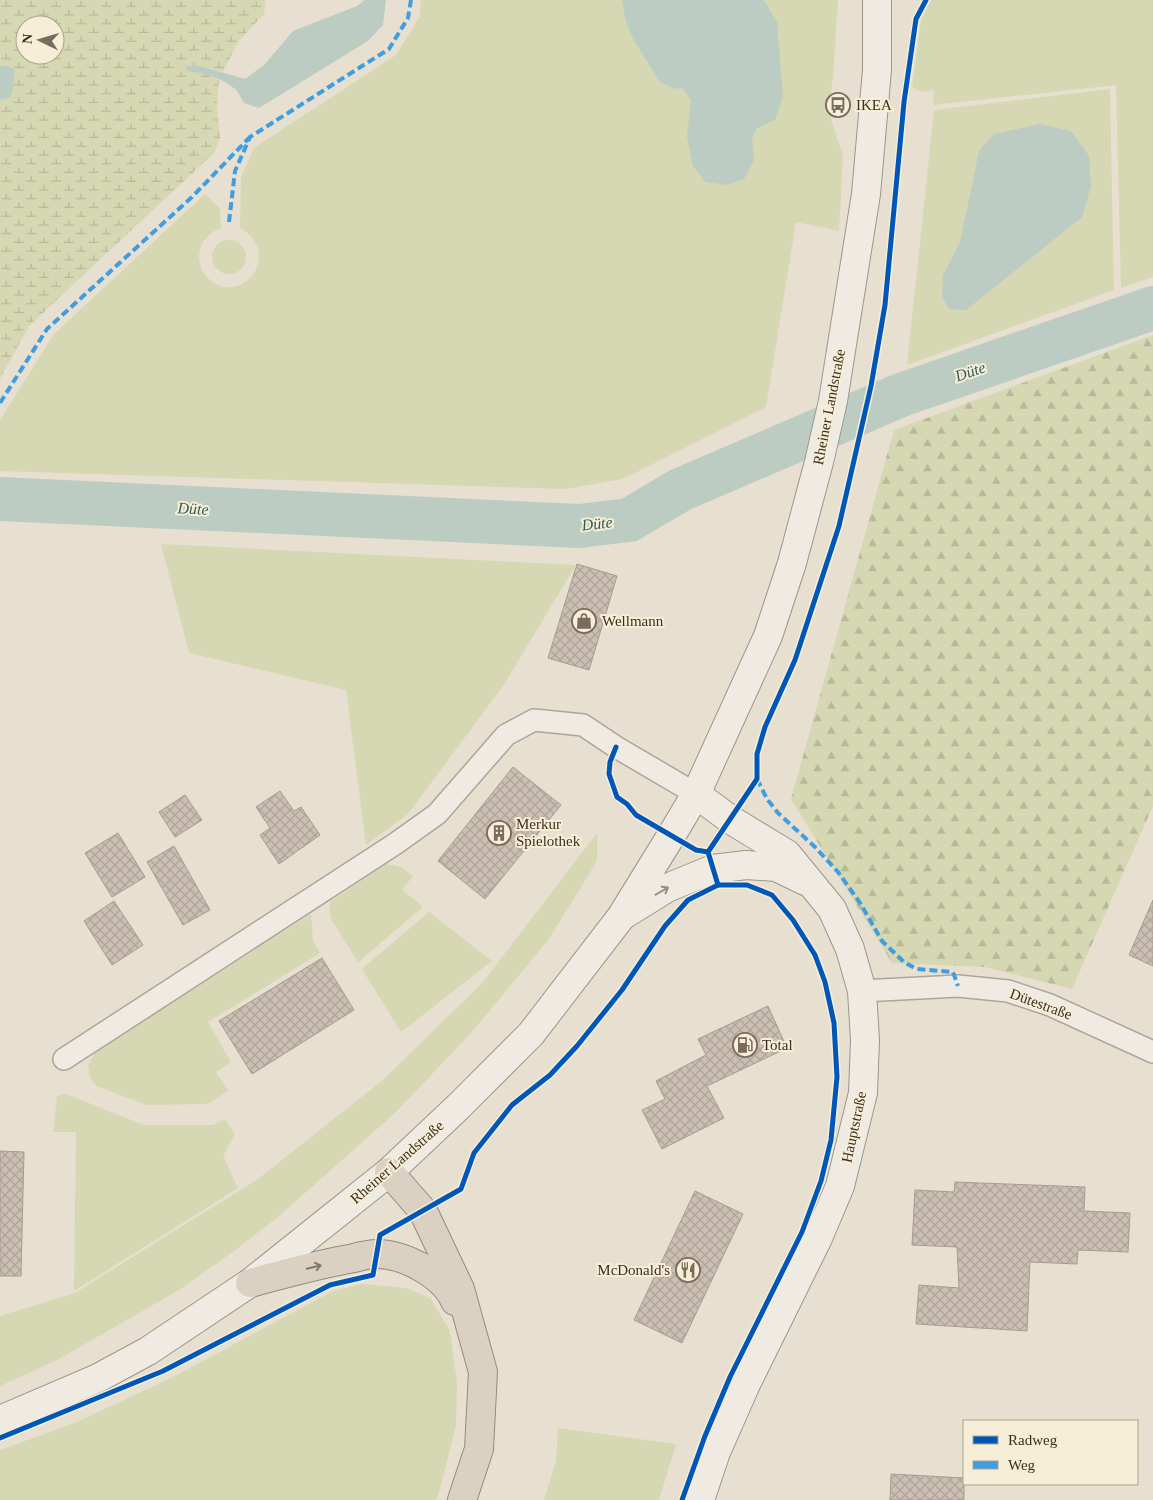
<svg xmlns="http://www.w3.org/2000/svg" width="1153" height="1500" font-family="Georgia,serif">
  <defs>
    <pattern id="forest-firs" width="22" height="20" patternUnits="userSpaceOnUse" patternTransform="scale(1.25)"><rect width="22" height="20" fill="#d6d7b3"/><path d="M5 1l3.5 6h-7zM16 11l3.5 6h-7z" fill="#b9b99a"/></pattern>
    <pattern id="wetland-marsh" width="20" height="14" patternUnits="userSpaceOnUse" patternTransform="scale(1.25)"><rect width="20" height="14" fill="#d6d7b3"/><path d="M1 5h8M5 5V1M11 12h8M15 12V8" fill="none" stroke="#b9b99a"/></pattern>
    <pattern id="building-cross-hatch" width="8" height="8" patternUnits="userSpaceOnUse" patternTransform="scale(1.25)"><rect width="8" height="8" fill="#cbbfb2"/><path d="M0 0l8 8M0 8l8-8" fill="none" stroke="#afa499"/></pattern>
  </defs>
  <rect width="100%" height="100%" fill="#e7e0d1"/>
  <!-- green -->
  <g fill="#d6d7b3">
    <path d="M421,0H838L833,79H832L831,119L843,156L839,231L796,222L766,407L623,479L565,489L0,471V420L54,334L205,194L220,208L221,228C208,233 200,242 199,256C199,265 203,274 210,280C244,307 283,252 240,228L241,177L254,148L396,55L420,16Z"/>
    <polygon points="931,0 1153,0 1153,277 1121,288 1116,85 933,105 934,90 922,92 912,87 921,20"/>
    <polygon points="1110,89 1114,290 907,365 934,110"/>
    <circle cx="229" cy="257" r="17"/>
    <polygon points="161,544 576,565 503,686 408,814 366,845 346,690 189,653"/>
    <polygon points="597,833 597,861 549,939 472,1032 395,1113 278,1217 234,1251 179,1290 57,1360 0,1386 0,1316 75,1293 258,1179 383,1080 483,982"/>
    <polygon points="386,864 401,867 413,876 402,890 423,907 358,962 330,917 330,902"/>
    <polygon points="429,912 492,961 401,1032 362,969"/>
    <polygon points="311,914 313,941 320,953 208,1022 231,1062 216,1072 228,1091 207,1104 147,1105 96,1086 90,1077 88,1065 96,1051"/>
    <polygon points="66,1094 144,1125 213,1125 225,1119 235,1134 223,1156 238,1188 74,1291 76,1132 53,1132 57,1096"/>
    <polygon points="363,1284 407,1288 431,1299 450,1331 457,1382 456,1426 438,1496 435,1500 0,1500 0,1450 77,1422 173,1377 333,1291"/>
    <polygon points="558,1428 676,1444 659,1500 544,1500 556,1461"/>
  </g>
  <!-- forest -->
  <polygon fill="url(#forest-firs)" points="1153,335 1153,806 1072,989 985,967 892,963 791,799 894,430"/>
  <!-- wetland -->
  <path fill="url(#wetland-marsh)" fill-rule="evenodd" d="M0,0H266L264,14L238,42L223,72L196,65L187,71L202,73L219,80L217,107L220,138L214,153L29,326L0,379V100L9,98L8,66L0,65ZM25,25H55V55H25Z"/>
  <!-- water -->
  <g fill="#bcccc2">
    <path d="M365,0H386L383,25L368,41L259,108L244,103C241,99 239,92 235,89C222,78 204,73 187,71L185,67L196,65L245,79L265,64L293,31L357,6Z"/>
    <polygon points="622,0 764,0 777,22 783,97 775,120 757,128 752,138 754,161 744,179 727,185 705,182 693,166 687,137 691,100 683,89 672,88 660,82 632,37 626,22"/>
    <path d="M0,65L8,66L14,69C15,79 14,89 9,98L0,100Z"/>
    <polygon points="1040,124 1071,131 1089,156 1091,186 1082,217 966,310 949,309 942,297 943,275 960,242 979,151 994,134"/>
  </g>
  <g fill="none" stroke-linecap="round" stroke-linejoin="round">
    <!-- river -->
    <polyline stroke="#bcccc2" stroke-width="44" points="0,499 579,526 629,520 680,490 901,395 1153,308"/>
  </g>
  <!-- building -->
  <g fill="url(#building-cross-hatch)" stroke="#a89c90">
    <polygon points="577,564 617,576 589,670 548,658"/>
    <polygon points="513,767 561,805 485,899 438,861"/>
    <polygon points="280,791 294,811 301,807 320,835 279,864 260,835 270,828 256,807"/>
    <polygon points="185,795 202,820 175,837 159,812"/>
    <polygon points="118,833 145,877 112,897 85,853"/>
    <polygon points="174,846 210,910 183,925 147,862"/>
    <polygon points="1153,900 1153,966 1129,955"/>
    <polygon points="114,901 143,945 112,965 84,921"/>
    <polygon points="322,958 354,1010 252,1074 219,1021"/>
    <polygon points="768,1006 787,1048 707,1086 724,1118 662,1149 642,1110 665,1099 656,1081 706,1055 698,1039"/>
    <polygon points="0,1151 24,1152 21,1276 0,1276"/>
    <polygon points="955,1182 1085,1187 1084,1211 1130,1213 1128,1252 1078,1250 1077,1264 1030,1262 1027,1331 916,1324 919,1285 959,1288 957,1247 912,1245 915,1190 954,1192"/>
    <polygon points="695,1191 743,1214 682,1343 634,1320"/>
    <polygon points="891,1474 964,1478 964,1500 890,1500"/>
  </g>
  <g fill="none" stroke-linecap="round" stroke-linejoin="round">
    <defs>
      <g id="street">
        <polyline points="862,991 958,986 1008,991 1050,1005 1153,1052"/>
        <polyline points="64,1059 395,844 437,814 506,735 534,720 583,725 616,747 696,794"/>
      </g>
      <g id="secondary">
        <polyline points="696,794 731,820 787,854 832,909 850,949 862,991 865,1040 863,1093 840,1186 818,1238 746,1384 716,1452 700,1500"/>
        <polyline points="625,914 667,888 713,869 746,865 776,867 805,881"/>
        <polyline points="0,1420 98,1378 148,1351 250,1283 389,1172 458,1107 531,1034 621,917 671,836 696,794 768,636 792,563 819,462 833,401 866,194 877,70 877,0"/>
      </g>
      <g id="highway">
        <polyline points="389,1172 423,1211 460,1289 483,1372 479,1449 462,1500"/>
        <path d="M250,1283C284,1274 319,1264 354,1258C361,1256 369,1254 377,1254C404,1254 444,1275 455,1301"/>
      </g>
    </defs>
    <!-- street casing -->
    <use href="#street" stroke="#ada599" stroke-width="24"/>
    <!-- secondary casing -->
    <use href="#secondary" stroke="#9c958a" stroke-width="30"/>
    <!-- highway casing -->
    <use href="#highway" stroke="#928b80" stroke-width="30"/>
    <!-- street -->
    <use href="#street" stroke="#efebe3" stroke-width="21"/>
    <!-- secondary -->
    <use href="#secondary" stroke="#efebe3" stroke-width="28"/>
    <!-- highway -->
    <use href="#highway" stroke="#dad1c2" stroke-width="28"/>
    <!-- quiet -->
    <g stroke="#3f9de0" stroke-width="4" stroke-dasharray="8 4" stroke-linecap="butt">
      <polyline points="229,222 235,171 250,137 389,49 408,18 411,0"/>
      <polyline points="0,403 47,329 192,197 250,137"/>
      <polyline points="757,779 767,799 778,813 815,847 838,872 860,903 882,941 905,963 917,969 953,972 958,986"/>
    </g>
    <defs>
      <g id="cycleway">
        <polyline points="616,747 610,762 609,774 617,797 627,804 636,815 696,850 708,852"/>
        <polyline points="718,885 708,852 757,779 757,754 765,727 795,660 839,526 871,386 885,305 904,102 916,19 926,0"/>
        <polyline points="0,1438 163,1371 330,1285 373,1275 380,1235 461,1189 474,1153 512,1105 550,1075 577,1046 622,990 665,926 688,900 718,885 747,885 772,895 793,920 815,955 825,982 834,1023 837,1077 831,1140 821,1181 802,1232 730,1377 705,1436 682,1500"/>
      </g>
    </defs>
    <!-- cycleway casing -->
    <use href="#cycleway" stroke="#f7eed8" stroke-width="8"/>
    <!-- cycleway -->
    <use href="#cycleway" stroke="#0057b8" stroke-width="5"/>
  </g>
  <!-- one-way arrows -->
  <defs><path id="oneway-shaft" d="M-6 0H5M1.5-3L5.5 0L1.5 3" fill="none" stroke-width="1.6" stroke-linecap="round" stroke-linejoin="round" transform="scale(1.25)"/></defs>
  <use stroke="#968c82" href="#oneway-shaft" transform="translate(662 891) rotate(-30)"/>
  <use stroke="#847769" href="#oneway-shaft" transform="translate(314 1267) rotate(-14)"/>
  <!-- icons -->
  <defs>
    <symbol id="bus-ring" viewBox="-11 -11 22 22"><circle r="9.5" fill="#f7eed8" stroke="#786c5e" stroke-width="1.5"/><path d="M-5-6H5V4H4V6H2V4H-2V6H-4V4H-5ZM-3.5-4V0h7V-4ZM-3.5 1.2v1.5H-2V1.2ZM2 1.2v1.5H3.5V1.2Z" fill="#786c5e"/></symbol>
    <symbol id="shop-ring" viewBox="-11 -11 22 22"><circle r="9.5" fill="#f7eed8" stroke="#786c5e" stroke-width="1.5"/><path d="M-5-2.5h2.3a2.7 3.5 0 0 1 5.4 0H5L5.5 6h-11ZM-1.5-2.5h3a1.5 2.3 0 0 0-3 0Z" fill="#786c5e"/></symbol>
    <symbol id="building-ring" viewBox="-11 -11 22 22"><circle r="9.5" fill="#f7eed8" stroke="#786c5e" stroke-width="1.5"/><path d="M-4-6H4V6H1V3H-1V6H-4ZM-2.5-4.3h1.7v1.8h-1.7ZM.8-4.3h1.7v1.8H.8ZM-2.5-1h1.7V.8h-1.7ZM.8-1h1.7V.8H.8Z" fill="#786c5e"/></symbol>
    <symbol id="fuel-ring" viewBox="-11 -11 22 22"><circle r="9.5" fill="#f7eed8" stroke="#786c5e" stroke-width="1.5"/><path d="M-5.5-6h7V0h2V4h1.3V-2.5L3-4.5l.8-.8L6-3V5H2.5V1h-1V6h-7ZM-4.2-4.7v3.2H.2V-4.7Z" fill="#786c5e"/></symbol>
    <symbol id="restaurant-ring" viewBox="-11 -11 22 22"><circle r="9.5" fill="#f7eed8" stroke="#786c5e" stroke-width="1.5"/><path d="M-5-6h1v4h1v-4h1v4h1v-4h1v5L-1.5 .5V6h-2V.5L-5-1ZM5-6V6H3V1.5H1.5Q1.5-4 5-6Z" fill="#786c5e"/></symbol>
  </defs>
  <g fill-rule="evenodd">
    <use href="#bus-ring" x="824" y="91" width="28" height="28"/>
    <use href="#shop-ring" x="570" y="607" width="28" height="28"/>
    <use href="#building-ring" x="485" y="819" width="28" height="28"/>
    <use href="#fuel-ring" x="731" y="1031" width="28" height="28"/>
    <use href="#restaurant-ring" x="674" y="1256" width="28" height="28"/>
  </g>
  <g text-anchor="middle" stroke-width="4" stroke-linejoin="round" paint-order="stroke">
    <!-- poi labels -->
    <g font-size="15" fill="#3d2e20" stroke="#f7eed8" text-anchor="start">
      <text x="856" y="110">IKEA</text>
      <text x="602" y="626">Wellmann</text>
      <text x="516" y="829">Merkur<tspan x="516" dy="17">Spielothek</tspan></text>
      <text x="762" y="1050">Total</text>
      <text x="670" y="1275" text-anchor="end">McDonald's</text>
    </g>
    <!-- street labels -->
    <g font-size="15" fill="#3d2e20" stroke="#f7eed8">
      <text transform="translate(829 407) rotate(-79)" y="5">Rheiner Landstraße</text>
      <text transform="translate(1041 1004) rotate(20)" y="5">Dütestraße</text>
      <text transform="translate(854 1127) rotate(-78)" y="5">Hauptstraße</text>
      <text transform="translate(397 1162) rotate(-41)" y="5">Rheiner Landstraße</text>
    </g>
    <!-- water labels -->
    <g font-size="16" font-style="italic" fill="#2f5d5a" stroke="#f7eed8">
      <text transform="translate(970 371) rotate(-19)" y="6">Düte</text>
      <text transform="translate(193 508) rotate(3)" y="6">Düte</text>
      <text transform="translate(597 523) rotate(-6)" y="6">Düte</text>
    </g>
  </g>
  <!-- legend -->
  <rect x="963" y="1420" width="175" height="65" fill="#f7eed8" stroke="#ada18e"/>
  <rect x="973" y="1436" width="25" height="8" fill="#0057b8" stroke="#ada18e"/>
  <text x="1008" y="1445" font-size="15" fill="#3d2e20">Radweg</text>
  <rect x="973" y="1461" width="25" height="8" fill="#3f9de0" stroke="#ada18e"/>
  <text x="1008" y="1470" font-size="15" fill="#3d2e20">Weg</text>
  <!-- north arrow -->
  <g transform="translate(40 40) rotate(275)"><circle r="24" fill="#f7eed8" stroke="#ada18e"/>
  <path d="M0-4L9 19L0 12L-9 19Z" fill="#786c5e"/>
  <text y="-8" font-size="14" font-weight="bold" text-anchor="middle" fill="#3d2e20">N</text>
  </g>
</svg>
